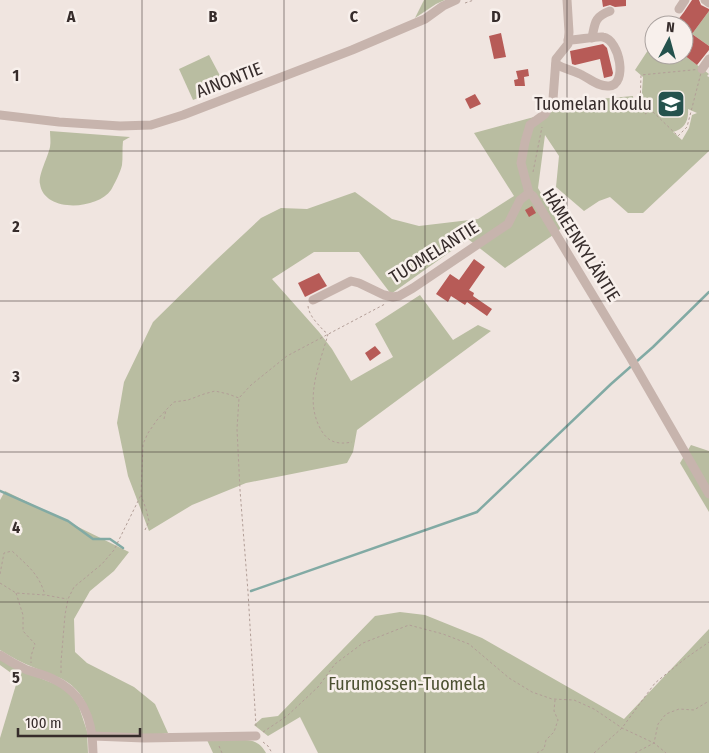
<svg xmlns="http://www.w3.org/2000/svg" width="709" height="753" font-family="'Fira Sans Condensed',sans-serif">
  <rect width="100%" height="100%" fill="#f0e5e0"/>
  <!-- green -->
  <g fill="#b9bda1" fill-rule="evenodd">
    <polygon points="424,0 445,0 436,4 415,18"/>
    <polygon points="709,11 709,46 692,34"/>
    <path d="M654,41V55H684L709,74L707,76L709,77V151L643,213H628L610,197L599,201L584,211L556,187L559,156L545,135L538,188L561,228L556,233L505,268L468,239L391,294L359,252H314L272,279L319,332L332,349L351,381L393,357L375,324L420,295L453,340L478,325L491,331L357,430L353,452L347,463L246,483L192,505L149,531L128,476L117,423L124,382L153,322L214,262L261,218L281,208L307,209L355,192L392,219L419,226L478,219L514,196L474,133L545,114L576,101L633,96L634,112L641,107L643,77L635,70ZM688,109L697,113L692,115L689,128L682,140L673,132C684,129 689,121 688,109Z"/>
    <polygon points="209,55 226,87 193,100 179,69"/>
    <path d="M50,131L130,137L123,141C122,149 123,158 122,165C121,171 114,185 111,190C97,210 44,213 40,184C38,175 48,157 50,147C51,142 50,136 50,131Z"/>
    <polygon points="691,445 709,451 709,512 680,463"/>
    <path d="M5,491L129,552L114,571L90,591L74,619L75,652L87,663L134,687L155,704L168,733L155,735L95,733C91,719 88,704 79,693C68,678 51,675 35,668C22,663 11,657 0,650V500Z"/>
    <polygon points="400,612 425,615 482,638 624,719 709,629 709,753 318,753 300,717 268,736 254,725 262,718 278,716 375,616"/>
    <polygon points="0,659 22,671 60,686 72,696 79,707 87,731 88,753 0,753 0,738 18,678 0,665"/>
    <path d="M207,740C217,740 247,738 255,742C260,744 264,749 266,753H213Z"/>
  </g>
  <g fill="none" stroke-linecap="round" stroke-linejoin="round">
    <!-- stream -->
    <g stroke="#82aaa4" stroke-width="2.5">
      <polyline points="0,491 68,521 93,539 110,539 123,548"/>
      <polyline points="251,591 477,512 611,384 653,347 709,292"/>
    </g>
  </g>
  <!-- building -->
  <g fill="#b75b57">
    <polygon points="602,0 626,0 626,6 615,7 610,5 603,7"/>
    <polygon points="692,0 699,0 701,5 709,9 709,11 692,34 709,46 709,50 697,65 684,55 684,25 674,25 684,12"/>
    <polygon points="501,33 506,57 494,59 489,36"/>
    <polygon points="603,44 607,48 613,73 612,76 604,78 600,59 575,65 572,64 570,51"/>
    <polygon points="528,69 529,76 524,77 525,86 515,86 514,80 518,79 516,71"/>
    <polygon points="475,94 481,104 470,109 465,99"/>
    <polygon points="532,206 536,213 529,217 525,210"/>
    <polygon points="474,259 485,267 469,290 474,293 473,296 492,309 487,316 467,302 465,305 451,296 448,302 436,294 450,274 459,280"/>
    <polygon points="319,273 327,286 305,297 298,283"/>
    <polygon points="375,346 381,353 370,361 365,353"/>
  </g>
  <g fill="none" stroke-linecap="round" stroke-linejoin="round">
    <!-- path -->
    <g stroke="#b29e97" stroke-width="1" stroke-dasharray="2.5 2.5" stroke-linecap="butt">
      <polyline points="465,3 474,0"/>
      <polygon points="702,69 687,127 678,136 651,110 645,114 640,107 641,75"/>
      <polyline points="217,92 214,87 217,81"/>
      <polyline points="533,172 542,127"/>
      <path d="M308,306C309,316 318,324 324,331L327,333"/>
      <path d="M328,334C320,364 304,398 320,428C327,442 337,445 352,442"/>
      <polyline points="164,419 166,410 174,402 188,400 204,394 215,391 228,394 239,398"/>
      <polyline points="145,530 149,521 146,509 141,495 143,444 148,433 157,420 166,410"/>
      <path d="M0,574L4,553L12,551C28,566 39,574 45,595"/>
      <polyline points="0,583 16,593 45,595 67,599"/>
      <polyline points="16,593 23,615 23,631 35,644 31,656 31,663"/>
      <polyline points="61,673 61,662 65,615 68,599 74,587 102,564 114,550 141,495"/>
      <polyline points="256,726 248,592 240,490 237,429 239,398 251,385 287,356 385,304"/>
      <polyline points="263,732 287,716 318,687 335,664 363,643 409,625 443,634 469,644 509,678 532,692 552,699 574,700 594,709 622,728 654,743 666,753"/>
      <polyline points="263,742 268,746 272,753"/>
      <polyline points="219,746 222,753"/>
      <polyline points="537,753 544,749 546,740 554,732 558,720 554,711 555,700"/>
      <polyline points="594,753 622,728 655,683 686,658 709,642"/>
      <polyline points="635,753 654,743 658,724 666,714 679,709 694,710 709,701"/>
    </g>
    <!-- minor -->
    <g stroke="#c7b4ad" stroke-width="9">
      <polyline points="567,0 569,32 568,44 556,59 553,99 545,114 530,125 525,142 521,163 529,193 533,196 630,357 709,494"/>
      <polyline points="705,0 709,3"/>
      <polyline points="679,9 685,0"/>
      <path d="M592,38C595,23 594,17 610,11"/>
      <path d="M556,64C564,69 572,70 580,74C589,78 598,87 609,86C628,85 620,40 603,37C598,36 576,40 568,40"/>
      <polyline points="702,69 709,59"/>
      <polyline points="0,115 59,122 120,126 151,125 183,115 352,50 425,19 443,6 456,0"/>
      <polyline points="313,300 351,281 359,283 384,295 393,297 399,296 413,288 508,224 520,200 529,193"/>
      <path d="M0,655C9,661 18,666 27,670C36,673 45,675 53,679C84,693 93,721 93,753"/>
      <polyline points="93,736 144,738 256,736"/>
    </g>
  </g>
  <!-- grid -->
  <path fill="none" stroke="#362c2b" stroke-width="1" stroke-opacity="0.55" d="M142,0V753M284,0V753M425,0V753M567,0V753M0,151H709M0,301H709M0,452H709M0,602H709"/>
  <!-- icons -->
  <defs>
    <symbol id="school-square" viewBox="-11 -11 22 22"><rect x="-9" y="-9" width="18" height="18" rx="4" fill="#25524d" stroke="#f8f0ec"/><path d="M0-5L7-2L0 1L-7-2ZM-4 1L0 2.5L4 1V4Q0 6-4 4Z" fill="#fff"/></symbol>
  </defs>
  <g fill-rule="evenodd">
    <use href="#school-square" x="655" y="88" width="32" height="32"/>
  </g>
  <g text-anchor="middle" stroke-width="5" stroke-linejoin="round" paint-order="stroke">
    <!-- street labels -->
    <g font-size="18" fill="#362c2b" stroke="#f8f0ec">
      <text transform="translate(229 80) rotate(-21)" y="6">AINONTIE</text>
      <text transform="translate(581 245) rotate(58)" y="6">HÄMEENKYLÄNTIE</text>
      <text transform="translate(434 252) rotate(-32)" y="6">TUOMELANTIE</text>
    </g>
    <!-- poi labels -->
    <g font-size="18" fill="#362c2b" stroke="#f8f0ec" text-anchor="end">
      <text x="652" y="110">Tuomelan koulu</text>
    </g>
    <!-- park labels -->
    <g font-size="18" fill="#4c5131" stroke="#f8f0ec">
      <text x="407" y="690">Furumossen-Tuomela</text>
    </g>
  </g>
  <g font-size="16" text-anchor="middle" font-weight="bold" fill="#362c2b" stroke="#f8f0ec" stroke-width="5" stroke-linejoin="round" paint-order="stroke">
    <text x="71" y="22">A</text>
    <text x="213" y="22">B</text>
    <text x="354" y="22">C</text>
    <text x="496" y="22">D</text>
    <text x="16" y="81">1</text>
    <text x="16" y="232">2</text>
    <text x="16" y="382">3</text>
    <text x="16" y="533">4</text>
    <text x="16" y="683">5</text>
  </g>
  <!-- north arrow -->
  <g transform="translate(669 40) rotate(6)"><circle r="24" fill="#f8f0ec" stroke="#aaa29f"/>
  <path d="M0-4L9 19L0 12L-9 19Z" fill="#25524d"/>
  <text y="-8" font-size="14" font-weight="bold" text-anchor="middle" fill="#362c2b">N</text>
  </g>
  <!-- scale -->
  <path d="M18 728v8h122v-8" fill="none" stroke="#362c2b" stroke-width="2.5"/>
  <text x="25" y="728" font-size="15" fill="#362c2b" stroke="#f8f0ec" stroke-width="4" paint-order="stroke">100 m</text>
</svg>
